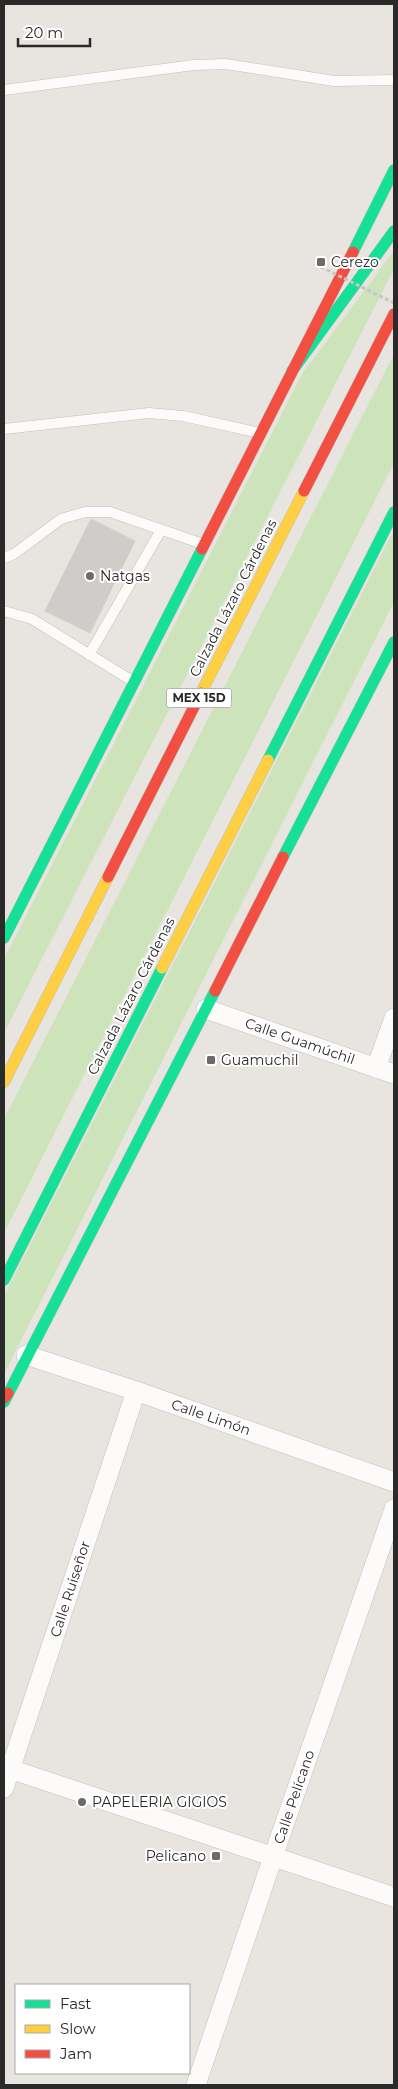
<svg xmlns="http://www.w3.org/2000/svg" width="398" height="2089" font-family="Montserrat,sans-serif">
  <rect width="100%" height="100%" fill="#e8e4e0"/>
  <!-- green -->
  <g fill="#cde3ba">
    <polygon points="394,251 394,269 4,1033 4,959 302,374"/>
    <polygon points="394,354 394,463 4,1233 4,1119"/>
    <polygon points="394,530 394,602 4,1374 4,1296"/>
  </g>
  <!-- building -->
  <polygon fill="#cfccc9" stroke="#d3d0cc" points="91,519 135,541 90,633 45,611"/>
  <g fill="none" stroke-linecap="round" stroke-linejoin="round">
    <defs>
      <g id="lane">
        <polyline points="4,90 194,65 226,64 334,81 394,80"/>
        <polyline points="4,429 149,413 183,416 260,433"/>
        <polyline points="4,558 14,554 61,519 85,512 110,512 203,544"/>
        <polyline points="4,611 32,619 134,682"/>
        <polyline points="89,655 161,530"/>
      </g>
      <g id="street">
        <polyline points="206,1009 394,1074"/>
        <polyline points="376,1068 394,1018"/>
        <polyline points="26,1355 136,1391 394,1482"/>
        <polyline points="4,1767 394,1897"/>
        <polyline points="4,1788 136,1391"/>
        <polyline points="196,2085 273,1857 394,1509"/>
      </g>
      <g id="fast">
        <polyline points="353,252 394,170"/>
        <polyline points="292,371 394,231"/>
        <polyline points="268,760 394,512"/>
        <polyline points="283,857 394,642"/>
        <polyline points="4,938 202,549"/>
        <polyline points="4,1280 162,968"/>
        <polyline points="4,1402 215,991"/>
      </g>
      <g id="slow">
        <polyline points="201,693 304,491"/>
        <polyline points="162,968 268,760"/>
        <polyline points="4,1082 108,877"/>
      </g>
      <g id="jam">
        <polyline points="304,491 394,314"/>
        <polyline points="202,549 353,252"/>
        <polyline points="108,877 201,693"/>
        <polyline points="215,991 283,857"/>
        <polyline points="4,1398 8,1393"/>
      </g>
    </defs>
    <!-- lane casing -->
    <use href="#lane" stroke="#c2c1c1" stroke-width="11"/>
    <!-- street casing -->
    <use href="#street" stroke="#c2c1c1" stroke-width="20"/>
    <!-- fast casing -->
    <use href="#fast" stroke="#c2c1c1" stroke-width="12"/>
    <!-- slow casing -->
    <use href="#slow" stroke="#c2c1c1" stroke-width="12"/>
    <!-- jam casing -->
    <use href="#jam" stroke="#c2c1c1" stroke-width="12"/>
    <!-- lane -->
    <use href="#lane" stroke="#fcfbfa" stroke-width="10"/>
    <!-- street -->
    <use href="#street" stroke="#fcfbfa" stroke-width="19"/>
    <!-- fast -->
    <use href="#fast" stroke="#16e098" stroke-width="11"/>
    <!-- slow -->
    <use href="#slow" stroke="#ffcf43" stroke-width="11"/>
    <!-- jam -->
    <use href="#jam" stroke="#f24e42" stroke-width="11"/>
    <!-- path-bridge -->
    <polyline stroke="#c6c6c5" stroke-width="3" stroke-dasharray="4 2.5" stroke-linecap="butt" points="315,264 394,303"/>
  </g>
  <!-- markers -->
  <g fill="#6c6b6a" stroke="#fff" stroke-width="2">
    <rect x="316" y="257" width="10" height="10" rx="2.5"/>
    <circle cx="90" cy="576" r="5"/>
    <rect x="206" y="1055" width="10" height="10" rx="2.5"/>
    <circle cx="82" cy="1802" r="5"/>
    <rect x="211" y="1851" width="10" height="10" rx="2.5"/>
  </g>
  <g text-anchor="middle" stroke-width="4" stroke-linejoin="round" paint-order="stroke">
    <!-- shield labels -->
    <rect fill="#fff" stroke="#6a6a6a" stroke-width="1" x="166.5" y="688.5" width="65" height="19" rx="4"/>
    <g font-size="12" font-weight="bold" fill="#2a2a2a">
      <text x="199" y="702">MEX 15D</text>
    </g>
    <!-- poi labels -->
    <g font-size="14" fill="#2a2a2a" stroke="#fff" text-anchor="start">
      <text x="331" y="267">Cerezo</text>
      <text x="100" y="581">Natgas</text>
      <text x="221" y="1065">Guamuchil</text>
      <text x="92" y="1807">PAPELERIA GIGIOS</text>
      <text x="206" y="1861" text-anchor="end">Pelicano</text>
    </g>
    <!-- street labels -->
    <g font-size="14" fill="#2a2a2a" stroke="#fff">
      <text transform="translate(233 598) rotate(-63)" y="5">Calzada Lázaro Cárdenas</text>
      <text transform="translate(131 996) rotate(-63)" y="5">Calzada Lázaro Cárdenas</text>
      <text transform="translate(300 1041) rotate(19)" y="5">Calle Guamúchil</text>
      <text transform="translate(211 1417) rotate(19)" y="5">Calle Limón</text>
      <text transform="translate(70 1589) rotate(-72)" y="5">Calle Ruiseñor</text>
      <text transform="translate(294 1797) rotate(-71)" y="5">Calle Pelícano</text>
    </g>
  </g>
  <!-- border -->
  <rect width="398" height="2089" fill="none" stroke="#2a2a2a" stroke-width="10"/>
  <!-- legend -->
  <rect x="15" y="1984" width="175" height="90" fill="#ffffff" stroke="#aaaaaa"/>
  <rect x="25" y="2000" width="25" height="8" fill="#16e098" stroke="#aaaaaa"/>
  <text x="60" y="2009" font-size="15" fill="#2a2a2a">Fast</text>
  <rect x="25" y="2025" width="25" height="8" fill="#ffcf43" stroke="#aaaaaa"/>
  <text x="60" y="2034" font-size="15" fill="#2a2a2a">Slow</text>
  <rect x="25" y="2050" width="25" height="8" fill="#f24e42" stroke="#aaaaaa"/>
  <text x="60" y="2059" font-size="15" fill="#2a2a2a">Jam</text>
  <!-- scale -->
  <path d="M18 38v8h72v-8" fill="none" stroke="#2a2a2a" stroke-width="2.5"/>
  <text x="25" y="38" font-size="15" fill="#2a2a2a" stroke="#ffffff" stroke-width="4" paint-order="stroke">20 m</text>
</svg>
